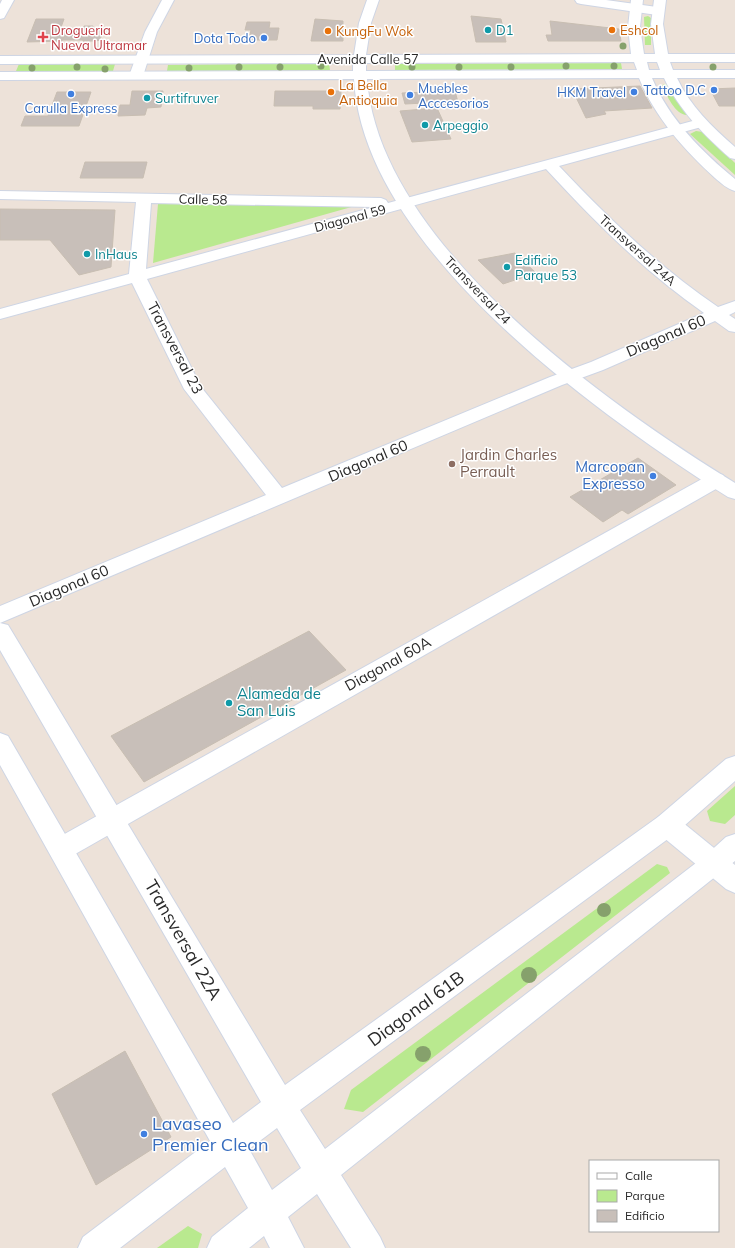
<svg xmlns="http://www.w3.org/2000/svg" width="735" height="1248" font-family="Mulish,sans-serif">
  <rect width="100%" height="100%" fill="#ede2d9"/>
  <!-- green -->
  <g fill="#b9e98f">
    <polygon points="648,16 651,18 651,45 645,45 644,17"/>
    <polygon points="329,63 330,70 167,71 168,65"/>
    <polygon points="621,63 622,69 395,70 395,64"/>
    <polygon points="19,64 115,64 113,71 16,71"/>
    <path d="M664,84L670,85L688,114L687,115C675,115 667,95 662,86Z"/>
    <polygon points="696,131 703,132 735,163 735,175 690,134"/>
    <polygon points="158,204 355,206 153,263"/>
    <polygon points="735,786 735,815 725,824 710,821 707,811"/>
    <polygon points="657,864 667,867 670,873 363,1112 344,1109 351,1090"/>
    <polygon points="188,1226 202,1234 198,1248 157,1248"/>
  </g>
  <!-- building -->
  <g fill="#c8bfb9" stroke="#c8beb2">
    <polygon points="471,16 501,19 506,42 476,42"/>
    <polygon points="36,19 64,19 60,30 66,30 62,41 27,42"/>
    <polygon points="315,19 343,21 343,41 311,41"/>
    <polygon points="550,21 619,29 621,41 548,41 546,35 552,35"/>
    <polygon points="247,22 270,22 269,28 279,28 277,40 249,40 251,30 245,30"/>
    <polygon points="84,26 93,26 92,30 103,30 100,40 96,41 83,41 83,40 63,40 66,30 83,30"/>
    <polygon points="640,86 652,108 604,111 606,114 586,118 572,89"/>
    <polygon points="735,88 735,106 719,106 710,89"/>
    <polygon points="132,91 163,91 161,107 147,108 145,115 118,116 120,105 130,105"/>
    <polygon points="275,91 341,91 340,109 313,109 313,106 274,106"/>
    <polygon points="455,91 459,106 446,106 445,102 405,104 402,93"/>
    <polygon points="57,92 91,92 79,126 21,126 25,116 48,116"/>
    <polygon points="437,108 451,139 412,142 400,111"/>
    <polygon points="85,162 147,162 143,178 80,178"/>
    <polygon points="0,209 115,210 111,267 79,275 50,240 0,240"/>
    <polygon points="515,253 536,273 503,284 478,260"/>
    <polygon points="638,458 676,485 628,514 622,510 603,522 570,497"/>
    <polygon points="309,631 346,670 144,782 111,736"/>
    <polygon points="125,1051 171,1137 96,1185 52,1094"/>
  </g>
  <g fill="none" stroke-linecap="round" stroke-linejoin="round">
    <defs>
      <g id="street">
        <polygon points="162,0 174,0 157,32 143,76 141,79 131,79 129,76 145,32"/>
        <polygon points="575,0 606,0 657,7 661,8 663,11 661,14 657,15 581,4 577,3"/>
        <path d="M700,119L705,120L707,123L705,126L559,166C608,218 659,267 718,307L735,301V312L729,315L735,319V332L729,331L715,321L603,370L562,385L0,623V606L266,495L184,389L132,283L0,319V309L129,274L136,202L0,199V191L381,198L386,200L388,203ZM546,169C595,222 645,272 704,313L591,362L550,377L282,488L201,387L147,279ZM151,203L374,207L146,269Z"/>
        <polygon points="716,473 723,475 726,480 723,485 70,857 61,860 52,857 48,849 52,841 709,475"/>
        <polygon points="667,814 676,817 735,865 735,893 726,889 658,833 654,825 658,817"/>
      </g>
      <g id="secondary">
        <polygon points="2,0 14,0 4,18 0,19 0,4"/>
        <path d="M367,0H379L371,23L366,55L631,54L628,27L631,0H643L640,27L644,54H655L651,24L654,0H666L663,24L668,54H735V62H670L673,70H735V78H677C690,106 712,127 735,147V159L730,158C704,135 679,110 664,78H652C669,119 702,152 735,179V191C727,189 721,183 715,178C685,151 654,116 639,78L367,79C379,244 606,403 735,483V499L728,497C597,414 363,248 354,79L0,80V72L353,71V63L0,64V56L354,55L359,23ZM634,62L637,70L366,71V63ZM647,62H657L660,70H649Z"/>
        <path d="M0,623L8,625L285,1085L658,817L726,759L735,756V781L676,833L300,1110L325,1149L705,856L726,837L735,834V861L341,1175L380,1237L385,1248H351L317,1194L288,1217L304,1248H270L264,1236L249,1248H207L212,1237L248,1208L225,1167L120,1248H78L83,1237L210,1141L0,765V733L8,736L233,1123L261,1102L0,650ZM277,1128L301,1168L272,1190L249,1149Z"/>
      </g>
    </defs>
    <!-- street casing -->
    <use href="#street" stroke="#ced5e4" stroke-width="2"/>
    <!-- secondary casing -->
    <use href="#secondary" stroke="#ced5e4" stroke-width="2"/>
    <!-- street -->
    <use href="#street" fill="#fff" fill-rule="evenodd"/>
    <!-- secondary -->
    <use href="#secondary" fill="#fff" fill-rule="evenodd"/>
  </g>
  <!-- trees -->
  <g fill="#86a16c">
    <circle cx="623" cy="46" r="3.5"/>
    <circle cx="321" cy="66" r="3.5"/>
    <circle cx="566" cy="66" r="3.5"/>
    <circle cx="614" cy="66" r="3.5"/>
    <circle cx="77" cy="67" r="3.5"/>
    <circle cx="239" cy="67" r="3.5"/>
    <circle cx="280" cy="67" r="3.5"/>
    <circle cx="412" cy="67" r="3.5"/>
    <circle cx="459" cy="67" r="3.5"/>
    <circle cx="511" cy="67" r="3.5"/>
    <circle cx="713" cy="67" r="3.5"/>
    <circle cx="32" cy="68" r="3.5"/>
    <circle cx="189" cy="68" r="3.5"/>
    <circle cx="105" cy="69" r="3.5"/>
    <circle cx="670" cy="93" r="3.5"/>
    <circle cx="604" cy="910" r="7"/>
    <circle cx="529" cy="975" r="8"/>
    <circle cx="423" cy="1054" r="8"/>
  </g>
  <!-- markers -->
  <g fill="#0f9aa8" stroke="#fff" stroke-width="1.5">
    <circle cx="488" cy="30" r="4"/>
    <circle cx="147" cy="98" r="4"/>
    <circle cx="425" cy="125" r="4"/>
    <circle cx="87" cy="254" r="4"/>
    <circle cx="507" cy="267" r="4"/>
    <circle cx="229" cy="703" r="4"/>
  </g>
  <g fill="#e8710a" stroke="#fff" stroke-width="1.5">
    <circle cx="612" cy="30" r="4"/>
    <circle cx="328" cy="31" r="4"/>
    <circle cx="331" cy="92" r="4"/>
  </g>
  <path fill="#e0444e" stroke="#fff" stroke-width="1.5" d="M41 31h4v4h4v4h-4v4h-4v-4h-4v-4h4z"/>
  <g fill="#3f7fe0" stroke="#fff" stroke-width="1.5">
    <circle cx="264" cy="38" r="4"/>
    <circle cx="714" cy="90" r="4"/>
    <circle cx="634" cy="92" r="4"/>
    <circle cx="71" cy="94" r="4"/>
    <circle cx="410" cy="95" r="4"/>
    <circle cx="653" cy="476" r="4"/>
    <circle cx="144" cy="1134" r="4"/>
  </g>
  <circle fill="#8d6e63" stroke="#fff" stroke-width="1.5" cx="452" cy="464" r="4"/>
  <g text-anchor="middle" stroke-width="3" stroke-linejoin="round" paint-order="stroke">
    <!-- far-health labels -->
    <g font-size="13" fill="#be3a42" stroke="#fff" text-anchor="start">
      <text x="51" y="35">Drogueria<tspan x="51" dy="15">Nueva Ultramar</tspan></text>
    </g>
    <!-- far-culture labels -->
    <g font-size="13" fill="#0d838f" stroke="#fff" text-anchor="start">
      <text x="496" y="35">D1</text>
      <text x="155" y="103">Surtifruver</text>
      <text x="433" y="130">Arpeggio</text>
      <text x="95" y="259">InHaus</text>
      <text x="515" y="265">Edificio<tspan x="515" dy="15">Parque 53</tspan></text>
    </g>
    <!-- far-food labels -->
    <g font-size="13" fill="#c56008" stroke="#fff" text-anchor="start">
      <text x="620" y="35">Eshcol</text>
      <text x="336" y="36">KungFu Wok</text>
      <text x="339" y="90">La Bella<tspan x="339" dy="15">Antioquia</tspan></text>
    </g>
    <!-- far-shop labels -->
    <g font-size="13" fill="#366cbe" stroke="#fff" text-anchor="end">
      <text x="256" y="43">Dota Todo</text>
      <text x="418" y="93" text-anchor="start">Muebles<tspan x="418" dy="15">Acccesorios</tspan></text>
      <text x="706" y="95">Tattoo D.C</text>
      <text x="626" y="97">HKM Travel</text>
      <text x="71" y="113" text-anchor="middle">Carulla Express</text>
    </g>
    <!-- far-street labels -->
    <g font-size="13" fill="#292929" stroke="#fff">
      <text x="368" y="64">Avenida Calle 57</text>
      <text transform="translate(203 199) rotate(1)" y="5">Calle 58</text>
      <text transform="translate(350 218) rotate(-15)" y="5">Diagonal 59</text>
      <text transform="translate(638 250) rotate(42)" y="5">Transversal 24A</text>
      <text transform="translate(478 290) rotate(46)" y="5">Transversal 24</text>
    </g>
    <!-- street labels -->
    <g font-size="15" fill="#292929" stroke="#fff">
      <text transform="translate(666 336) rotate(-23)" y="5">Diagonal 60</text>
      <text transform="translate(175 348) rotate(62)" y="5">Transversal 23</text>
      <text transform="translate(368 461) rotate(-23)" y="5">Diagonal 60</text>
      <text transform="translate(69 586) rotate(-23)" y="5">Diagonal 60</text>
      <text transform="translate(388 664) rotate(-29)" y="5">Diagonal 60A</text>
    </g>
    <!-- education labels -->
    <g font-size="15" fill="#785e54" stroke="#fff" text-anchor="start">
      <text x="460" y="460">Jardin Charles<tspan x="460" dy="17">Perrault</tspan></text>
    </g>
    <!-- shop labels -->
    <g font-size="15" fill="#366cbe" stroke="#fff" text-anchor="end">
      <text x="645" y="472">Marcopan<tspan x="645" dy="17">Expresso</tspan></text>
    </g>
    <!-- culture labels -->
    <g font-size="15" fill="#0d838f" stroke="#fff" text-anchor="start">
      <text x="237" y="699">Alameda de<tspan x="237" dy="17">San Luis</tspan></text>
    </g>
    <!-- near-street labels -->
    <g font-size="18" fill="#292929" stroke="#fff">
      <text transform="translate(183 940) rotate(60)" y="6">Transversal 22A</text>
      <text transform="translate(416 1009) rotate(-36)" y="6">Diagonal 61B</text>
    </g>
    <!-- near-shop labels -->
    <g font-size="18" fill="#366cbe" stroke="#fff" text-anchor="start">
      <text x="152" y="1130">Lavaseo<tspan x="152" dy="21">Premier Clean</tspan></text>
    </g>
  </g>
  <!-- legend -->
  <rect x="589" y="1160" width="130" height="72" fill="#ffffff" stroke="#a9a9a9"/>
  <rect x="597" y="1173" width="20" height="6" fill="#ffffff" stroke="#a9a9a9"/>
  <text x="625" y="1180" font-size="12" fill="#292929">Calle</text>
  <rect x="597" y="1190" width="20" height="12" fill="#b9e98f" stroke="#a9a9a9"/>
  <text x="625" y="1200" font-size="12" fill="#292929">Parque</text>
  <rect x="597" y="1210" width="20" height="12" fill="#c8bfb9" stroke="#a9a9a9"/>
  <text x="625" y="1220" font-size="12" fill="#292929">Edificio</text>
</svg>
